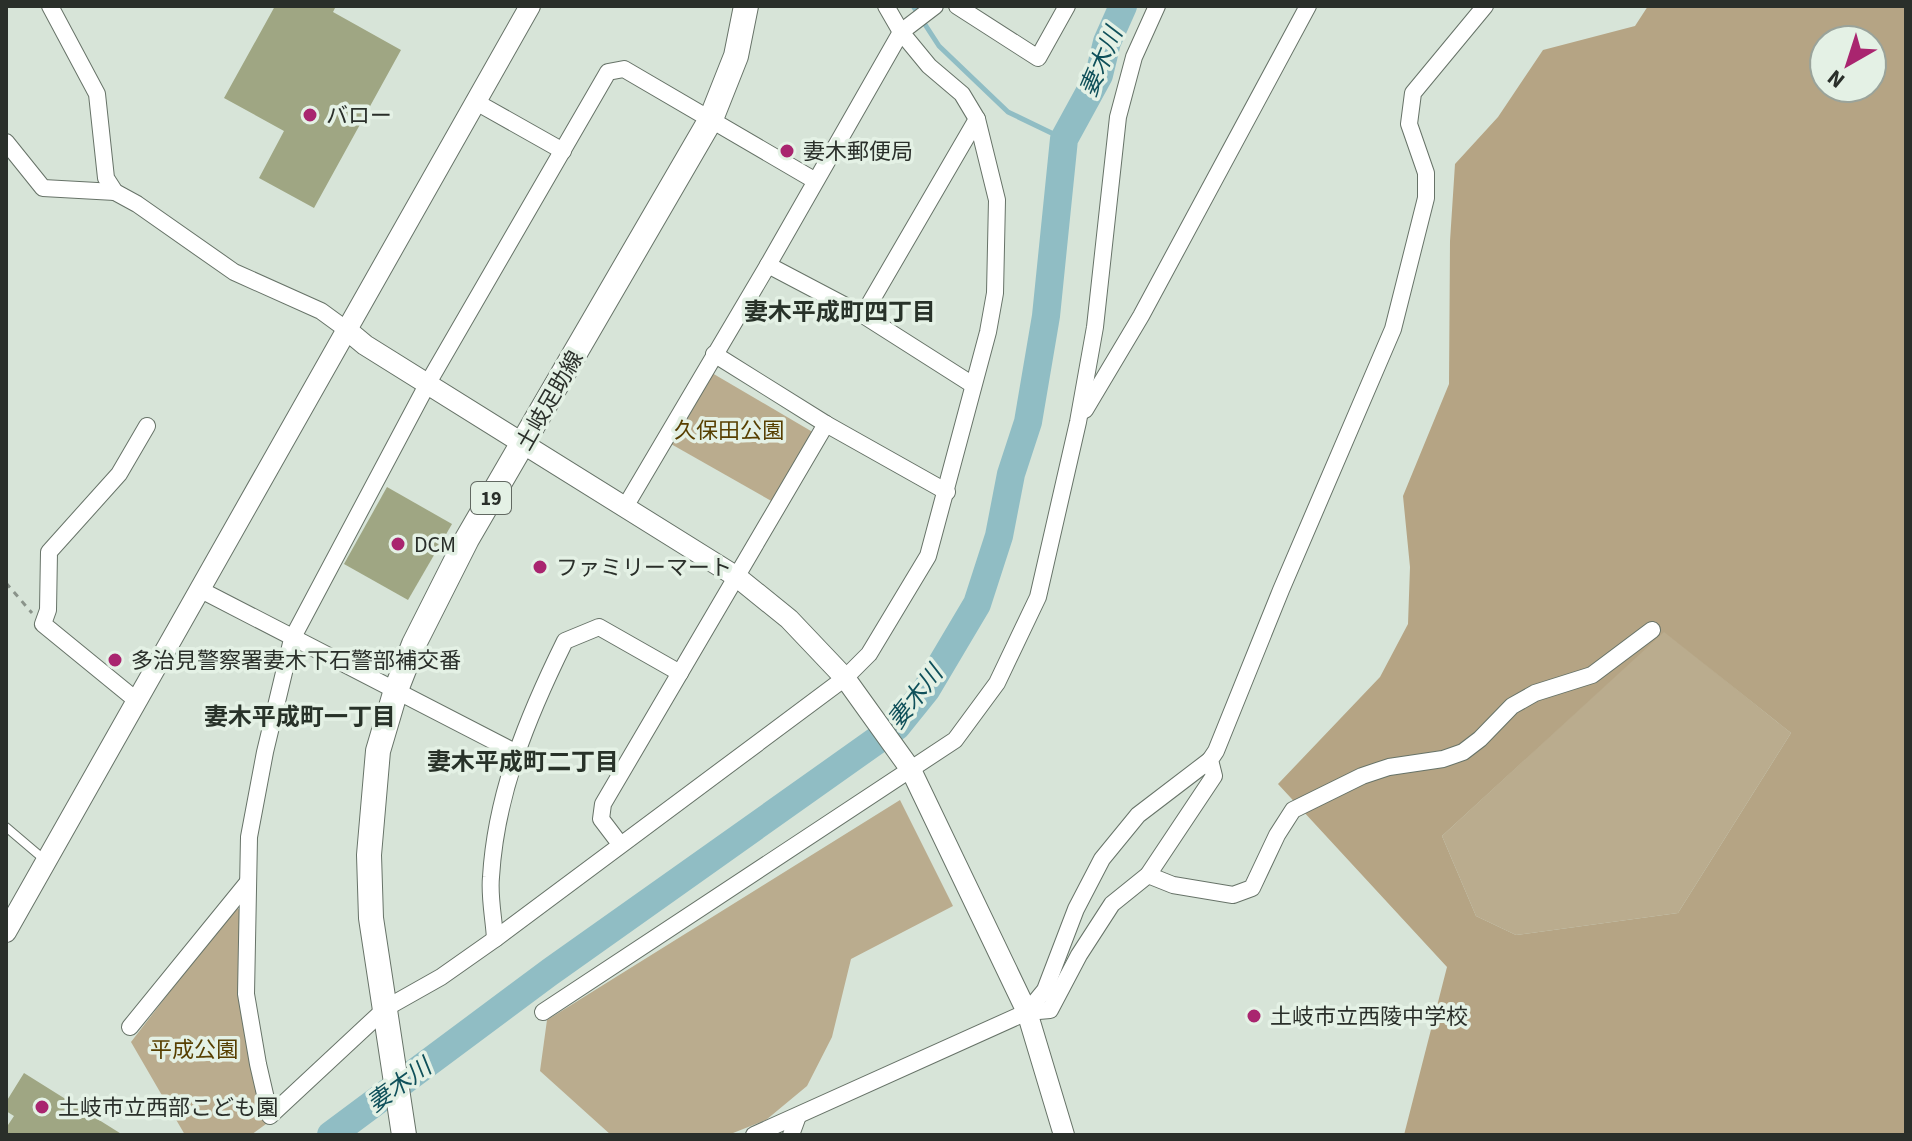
<svg xmlns="http://www.w3.org/2000/svg" width="1912" height="1141" font-family="'Source Sans 3','Noto Sans JP',sans-serif">
  <rect width="100%" height="100%" fill="#d7e4d8"/>
  <!-- green -->
  <g fill="#baac8e">
    <polygon points="712,373 816,434 775,503 671,444"/>
    <polygon points="1664,631 1791,733 1678,913 1516,935 1476,916 1442,836"/>
    <polygon points="900,800 953,906 851,959 832,1037 807,1086 766,1120 728,1135 611,1135 540,1071 547,1020"/>
    <polygon points="235,907 240,910 239,997 254,1081 266,1124 251,1135 185,1135 131,1042"/>
  </g>
  <!-- forest -->
  <path fill="#b5a484" fill-rule="evenodd" d="M1648,6H1906V1135H1404L1447,967L1278,784L1380,677L1408,624L1410,567L1403,496L1449,384L1450,241L1455,164L1498,117L1543,50L1635,26ZM1824,40H1872V88H1824ZM1664,632L1791,733L1678,913L1516,935L1476,916L1442,836Z"/>
  <g fill="none" stroke-linecap="round" stroke-linejoin="round">
    <!-- stream -->
    <polyline stroke="#90bdc4" stroke-width="5" points="913,6 939,46 1008,112 1064,139"/>
    <!-- river -->
    <polyline stroke="#90bdc4" stroke-width="28" points="331,1135 550,972 897,726 926,690 977,604 999,536 1011,474 1028,422 1046,316 1064,139 1099,75 1107,42 1123,6"/>
  </g>
  <!-- building -->
  <g fill="#9fa683">
    <polygon points="275,6 336,6 333,12 401,50 314,208 259,178 284,131 224,98"/>
    <polygon points="387,487 452,524 408,600 344,564"/>
    <polygon points="24,1073 123,1135 6,1135 6,1128 14,1116 6,1111 6,1102"/>
  </g>
  <g fill="none" stroke-linecap="round" stroke-linejoin="round">
    <defs>
      <polyline id="service" points="6,827 46,861"/>
      <g id="minor">
        <polyline points="50,6 97,94 106,178 115,192 137,204 234,272 321,311 347,330"/>
        <polyline points="957,6 1038,58 1067,6"/>
        <polyline points="476,102 563,151"/>
        <polyline points="6,142 43,188 115,192"/>
        <polyline points="814,180 624,69 608,72 428,383 292,639 265,752 249,837 246,994 258,1064 270,1116 386,1008 441,977 495,939 845,678 869,654 928,556 988,332 995,293 997,200 977,119 962,94 929,66 901,32 886,6"/>
        <polyline points="768,265 863,315 973,385"/>
        <polyline points="863,315 977,119"/>
        <polyline points="714,354 826,424 947,492"/>
        <polyline points="1085,410 1141,316 1308,6"/>
        <polyline points="625,507 768,265 901,32 935,6"/>
        <polyline points="199,589 515,752"/>
        <polyline points="136,700 43,624 48,610 49,552 119,474 147,426"/>
        <polyline points="620,844 601,819 603,804 826,424"/>
        <polyline points="1148,875 1173,885 1233,895 1252,888 1277,835 1293,810 1362,776 1389,767 1443,759 1463,752 1480,739 1512,706 1535,693 1592,675 1652,630"/>
        <path d="M495,939C494,919 489,897 491,877C496,793 528,716 565,641L599,627L680,673"/>
        <polyline points="543,1012 955,740 997,683 1038,597 1078,422 1095,327 1118,117 1134,57 1157,6"/>
        <polyline points="1027,1012 1045,990 1076,909 1102,859 1138,815 1210,760"/>
        <polyline points="130,1027 248,882"/>
        <polyline points="754,1135 1027,1012 1050,1010 1079,955 1112,904 1148,875 1214,776 1210,760 1216,751 1281,590 1393,329 1426,198 1426,173 1409,124 1413,93 1485,6"/>
        <polyline points="791,1135 798,1116"/>
      </g>
      <g id="tertiary">
        <polyline points="347,330 365,345 737,577 789,619 845,678 911,770 1027,1012 1064,1135"/>
        <polyline points="6,932 530,6"/>
      </g>
      <polyline id="primary" points="404,1135 371,918 369,855 378,751 396,690 414,644 467,539 711,119 736,56 746,6"/>
    </defs>
    <!-- service casing -->
    <use href="#service" stroke="#677368" stroke-width="10"/>
    <!-- minor casing -->
    <use href="#minor" stroke="#677368" stroke-width="18"/>
    <!-- tertiary casing -->
    <use href="#tertiary" stroke="#677368" stroke-width="22"/>
    <!-- primary casing -->
    <use href="#primary" stroke="#677368" stroke-width="26"/>
    <!-- path -->
    <polyline stroke="#8a938a" stroke-width="3" stroke-dasharray="6 6" stroke-linecap="butt" points="6,583 32,613"/>
    <!-- service -->
    <use href="#service" stroke="#fff" stroke-width="8"/>
    <!-- minor -->
    <use href="#minor" stroke="#fff" stroke-width="16"/>
    <!-- tertiary -->
    <use href="#tertiary" stroke="#fff" stroke-width="20"/>
    <!-- primary -->
    <use href="#primary" stroke="#fff" stroke-width="24"/>
  </g>
  <!-- markers -->
  <g fill="#a9256f" stroke="#e4f1e5" stroke-width="3">
    <circle cx="310" cy="115" r="8"/>
    <circle cx="787" cy="151" r="8"/>
    <circle cx="398" cy="544" r="8"/>
    <circle cx="540" cy="567" r="8"/>
    <circle cx="115" cy="660" r="8"/>
    <circle cx="1254" cy="1016" r="8"/>
    <circle cx="42" cy="1107" r="8"/>
  </g>
  <g text-anchor="middle" stroke-width="7" stroke-linejoin="round" paint-order="stroke">
    <!-- shield labels -->
    <rect fill="#e4f1e5" stroke="#626962" stroke-width="2" x="471" y="482" width="40" height="32" rx="6"/>
    <g font-size="20" font-weight="bold" fill="#2a2f2a">
      <text x="491" y="505">19</text>
    </g>
    <!-- poi labels -->
    <g font-size="22" fill="#2a2f2a" stroke="#e4f1e5" text-anchor="start">
      <text x="326" y="123">バロー</text>
      <text x="803" y="159">妻木郵便局</text>
      <text x="414" y="552">DCM</text>
      <text x="556" y="575">ファミリーマート</text>
      <text x="131" y="668">多治見警察署妻木下石警部補交番</text>
      <text x="1270" y="1024">土岐市立西陵中学校</text>
      <text x="58" y="1115">土岐市立西部こども園</text>
    </g>
    <!-- street labels -->
    <g font-size="22" fill="#2a2f2a" stroke="#e4f1e5">
      <text transform="translate(549 400) rotate(-60)" y="8">土岐足助線</text>
    </g>
    <!-- park labels -->
    <g font-size="22" fill="#573f00" stroke="#e4f1e5">
      <text x="729" y="438">久保田公園</text>
      <text x="194" y="1057">平成公園</text>
    </g>
    <!-- water labels -->
    <g font-size="24" font-style="italic" fill="#0f505a" stroke="#e4f1e5">
      <text transform="translate(1101 62) rotate(-67)" y="8">妻木川</text>
      <text transform="translate(915 697) rotate(-52)" y="8">妻木川</text>
      <text transform="translate(399 1085) rotate(-36)" y="8">妻木川</text>
    </g>
    <!-- neighbourhood labels -->
    <g font-size="24" font-weight="bold" fill="#283229" stroke="#e4f1e5">
      <text x="840" y="320">妻木平成町四丁目</text>
      <text x="300" y="725">妻木平成町一丁目</text>
      <text x="523" y="770">妻木平成町二丁目</text>
    </g>
  </g>
  <!-- border -->
  <rect width="1912" height="1141" fill="none" stroke="#2a2f2a" stroke-width="16"/>
  <!-- north arrow -->
  <g transform="translate(1848 64) rotate(219)"><circle r="38" fill="#e4f1e5" stroke="#9aa39a" stroke-width="2"/>
  <path d="M0-6L14 30L0 20L-14 30Z" fill="#a9256f"/>
  <text y="-12" font-size="22" font-weight="bold" text-anchor="middle" fill="#2a2f2a">N</text>
  </g>
</svg>
